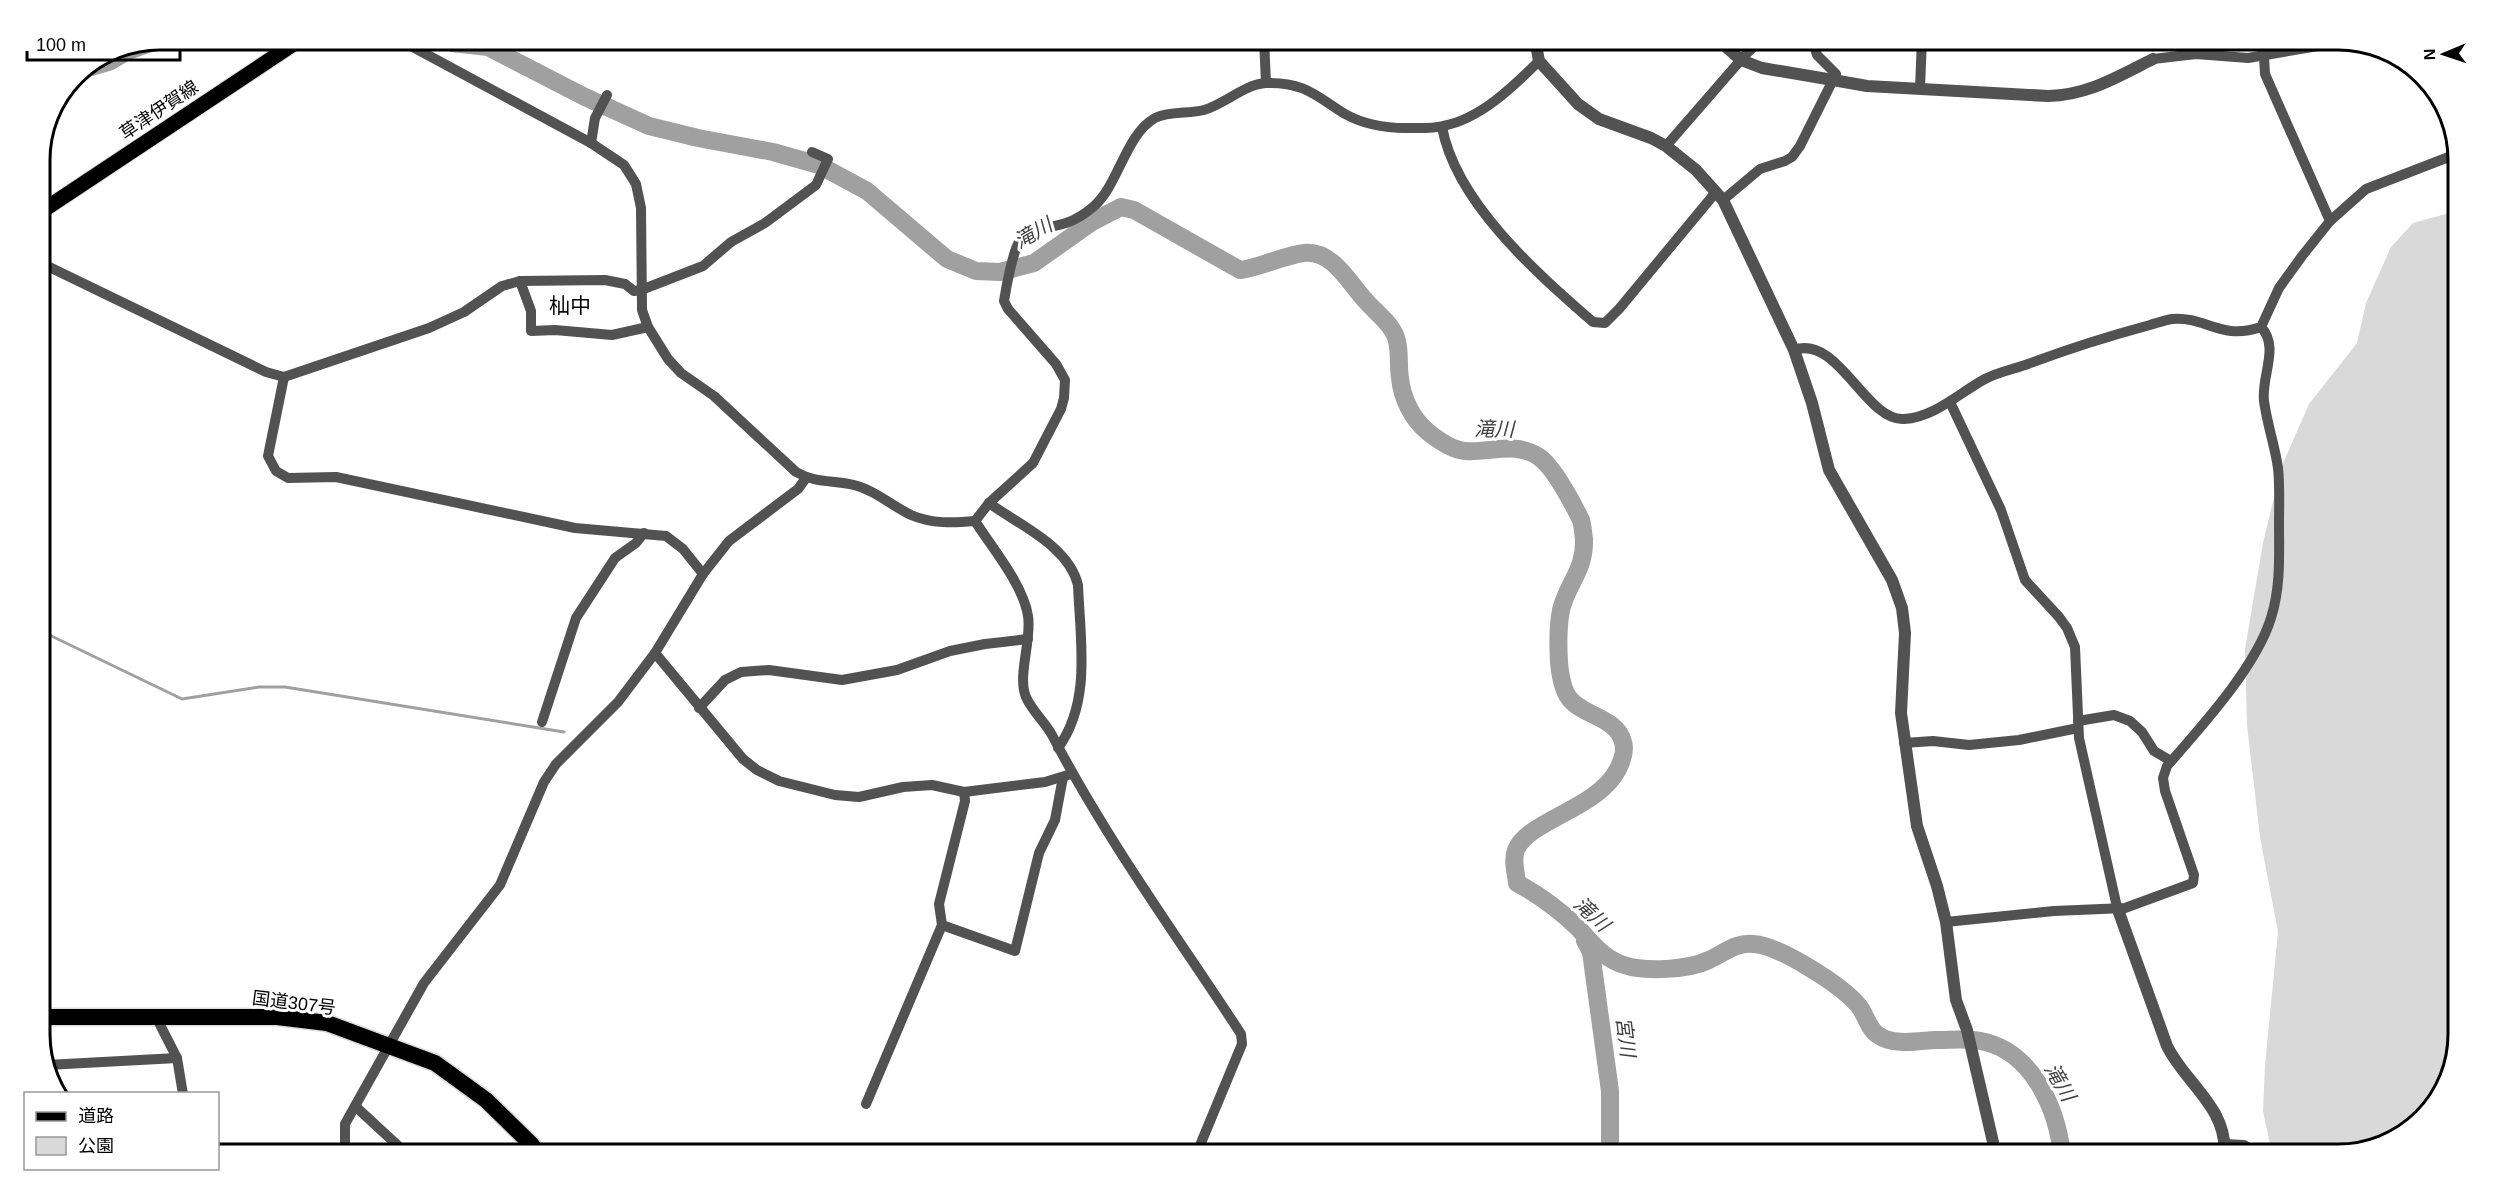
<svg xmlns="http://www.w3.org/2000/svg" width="2498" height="1194" font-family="Arial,'Noto Sans JP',sans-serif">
  <rect width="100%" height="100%" fill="#fff"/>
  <!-- green -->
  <polygon fill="#d9d9d9" points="2453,212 2459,213 2459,1035 2447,1088 2405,1135 2339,1155 2292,1155 2270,1144 2263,1111 2265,1065 2278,932 2260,837 2247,725 2245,649 2263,543 2281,468 2309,404 2357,343 2366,303 2391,247 2413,223"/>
  <!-- water -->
  <polygon fill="#a0a0a0" points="147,41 155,51 132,59 113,70 75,81 71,79 74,74 113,48"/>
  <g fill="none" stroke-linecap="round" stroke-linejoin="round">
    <!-- stream -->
    <polyline stroke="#a0a0a0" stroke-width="3" points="39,630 182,699 259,687 285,687 564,732"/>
    <!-- river -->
    <g stroke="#a0a0a0" stroke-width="18">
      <path d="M447,39L452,43L488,47L585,97L649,126L698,138L773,152L819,165L867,191L947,259L976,271L1000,272L1034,263L1092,222L1121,207L1134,210L1240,270C1262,267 1285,255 1304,253C1333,250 1349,283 1365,300C1376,313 1393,324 1397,341C1400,353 1398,366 1400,378C1402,398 1412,419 1428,432C1438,440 1452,450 1465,451C1490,453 1516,441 1539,457C1554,467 1573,504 1581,520C1583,526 1583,533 1584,539C1585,571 1568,582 1561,610C1558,626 1558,645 1559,662C1560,673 1562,689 1569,698C1582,716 1617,717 1623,742C1626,751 1622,761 1618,769C1598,809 1528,820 1516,850C1512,860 1516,873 1517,883C1539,895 1561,911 1579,929C1593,944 1604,959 1624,965C1645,972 1688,970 1709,960C1725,953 1735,942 1754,944C1780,946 1841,985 1858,1005C1866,1014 1868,1029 1878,1035C1893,1046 1918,1041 1935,1040C1951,1040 1966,1038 1981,1041C2032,1051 2057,1108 2062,1155"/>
      <polyline points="1585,941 1591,952 1610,1091 1610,1155"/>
    </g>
    <defs>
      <polyline id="primary" points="39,213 301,39"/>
      <polyline id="trunk" points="39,1017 277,1017 327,1023 435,1063 486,1100 532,1145 539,1155"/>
    </defs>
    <!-- primary casing -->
    <use href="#primary" stroke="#dbdbdb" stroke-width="17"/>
    <!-- trunk casing -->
    <use href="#trunk" stroke="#dbdbdb" stroke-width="19"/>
    <!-- minor -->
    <g stroke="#525252" stroke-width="10">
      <path d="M398,39L591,143L624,165L636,184L641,208L642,310L648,327L668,359L681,373L714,396L796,472C815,483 833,480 854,485C875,490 892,506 911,515C932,524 953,523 975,521L989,503L1033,463L1061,409L1064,398L1065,380L1056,364L1008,309L1004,301C1006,288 1013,250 1020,240C1031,228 1051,228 1066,223C1075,220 1086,213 1093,207C1119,185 1125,135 1155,118C1168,111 1190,114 1204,110C1225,104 1245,84 1266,83C1305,82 1316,96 1345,114C1363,124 1386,128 1406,128C1418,128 1431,129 1443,126C1480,119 1513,87 1539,61"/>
      <polyline points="1264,39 1266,83"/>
      <polyline points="2263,39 2265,74 2330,221"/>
      <polyline points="2153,59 2196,54 2248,58 2348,41"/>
      <polyline points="1920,88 1922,39"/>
      <path d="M1442,127C1456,203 1537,273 1593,322L1605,323L1619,309L1716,192"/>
      <polyline points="591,143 595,118 607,95"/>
      <polyline points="1666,146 1746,54 1762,39"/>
      <polyline points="1723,200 1760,169 1785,161 1792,157 1800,146 1836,74 1817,55 1812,39"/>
      <polyline points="39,262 266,372 284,377 429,328 464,312 502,286 520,281 605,280 625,284 634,291 641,290 703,266 731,242 765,223 816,185 828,159 812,152"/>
      <polyline points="520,281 531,311 531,331 555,330 612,335 648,327"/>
      <path d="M1794,350C1838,334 1866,422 1904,419C1935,417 1959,393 1985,379C1998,372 2014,369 2028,364C2068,349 2109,336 2150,325C2157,323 2165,320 2172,319C2206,316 2220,341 2261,327L2279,288L2302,256L2330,221L2366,189L2459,153"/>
      <polyline points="284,377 268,456 276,471 288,478 336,477 575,528 666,536 683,549 703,574"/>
      <polyline points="1950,402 2001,510 2025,580 2059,617 2067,628 2075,647 2079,738 2117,907"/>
      <path d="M989,503C1019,525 1069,546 1078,585C1080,638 1092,702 1058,748"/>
      <path d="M975,521C992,548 1023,584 1028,616C1032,640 1017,676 1026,697C1032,711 1045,722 1052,735C1106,839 1177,936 1241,1034L1242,1044L1196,1155"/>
      <polyline points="655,653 743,759 757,770 779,781 835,795 859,797 903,787 932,785 964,792 1045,782 1071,774"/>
      <polyline points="699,708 725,680 741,672 769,670 842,680 897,670 950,651 985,644 1028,639"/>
      <polyline points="2078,721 2114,715 2130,721 2142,732 2154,751 2171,761"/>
      <polyline points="542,722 576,618 615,558 636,543 644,533"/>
      <polyline points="1904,743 1933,741 1969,745 2019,740 2078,728"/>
      <path d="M1946,922L2054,911L2125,908L2193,883L2194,875L2165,791L2163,778L2167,766C2201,727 2256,667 2271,618C2281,586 2279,555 2279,523C2279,505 2280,486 2278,468C2275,446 2267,424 2264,401C2261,376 2280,347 2261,327"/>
      <polyline points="942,925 1015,951 1039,853 1055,820 1063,777"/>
      <polyline points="155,1015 177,1058 183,1094"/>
      <polyline points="47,1065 177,1058"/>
      <polyline points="866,1104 942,925 939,904 965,801 964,792"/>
      <polyline points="355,1106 408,1155"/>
      <polyline points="2225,1144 2244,1145 2260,1155"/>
      <polyline points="345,1155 345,1124 355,1106 424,983 500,885 544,782 556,764 618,702 655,653 703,574 729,541 798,489 806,478"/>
    </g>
    <!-- tertiary -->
    <g stroke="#525252" stroke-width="12">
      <polyline points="1535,39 1539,61 1578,104 1599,119 1651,138 1666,146 1696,170 1723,200 1794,350 1812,403 1829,470 1892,580 1902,608 1905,633 1901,713 1917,826 1937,886 1946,922 1956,1000 1967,1030 1996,1155"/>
      <path d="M1717,39L1741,60L1762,68L1833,80L1867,86L2048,96C2088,95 2117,77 2153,59"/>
      <path d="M2117,907L2167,1046C2185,1083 2229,1109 2224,1155"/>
    </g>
    <!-- primary -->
    <use href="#primary" stroke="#000" stroke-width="15"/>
    <!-- trunk -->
    <use href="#trunk" stroke="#000" stroke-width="16"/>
  </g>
  <g text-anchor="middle" stroke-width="6" stroke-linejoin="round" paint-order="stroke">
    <!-- street labels -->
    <g font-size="18" fill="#000" stroke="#fff">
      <text transform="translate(159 110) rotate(-34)" y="6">草津伊賀線</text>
      <text transform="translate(294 1003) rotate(7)" y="6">国道307号</text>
    </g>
    <!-- water labels -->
    <g font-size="20" font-style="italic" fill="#414141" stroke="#fff">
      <text transform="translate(1033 233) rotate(-30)" y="7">滝川</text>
      <text transform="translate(1494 429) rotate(1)" y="7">滝川</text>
      <text transform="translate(1592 914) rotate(43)" y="7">滝川</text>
      <text transform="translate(1626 1037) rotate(83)" y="7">宮川</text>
      <text transform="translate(2060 1082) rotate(60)" y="7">滝川</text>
    </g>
    <!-- quarter labels -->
    <g font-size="21" fill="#000" stroke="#fff">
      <text x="570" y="313">杣中</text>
    </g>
  </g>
  <!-- crop -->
  <path d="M0 0H2498V1194H0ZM160 50H2338A110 110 0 0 1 2448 160V1034A110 110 0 0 1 2338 1144H160A110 110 0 0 1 50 1034V160A110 110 0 0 1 160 50Z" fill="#fff" fill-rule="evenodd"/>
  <path fill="none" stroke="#000" stroke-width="3" d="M160 50H2338A110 110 0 0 1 2448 160V1034A110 110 0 0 1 2338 1144H160A110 110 0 0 1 50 1034V160A110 110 0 0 1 160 50Z"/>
  <!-- legend -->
  <rect x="24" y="1092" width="195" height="78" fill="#ffffff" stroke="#999999" stroke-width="1.5"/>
  <rect x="36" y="1112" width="30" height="9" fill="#000000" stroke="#999999" stroke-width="1.5"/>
  <text x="78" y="1122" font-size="18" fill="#000000">道路</text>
  <rect x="36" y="1137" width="30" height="18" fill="#d9d9d9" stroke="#999999" stroke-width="1.5"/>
  <text x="78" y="1152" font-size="18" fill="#000000">公園</text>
  <!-- north arrow -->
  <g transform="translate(2444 54) rotate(268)" stroke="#ffffff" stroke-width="4.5" paint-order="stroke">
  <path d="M0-4.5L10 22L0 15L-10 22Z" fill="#000000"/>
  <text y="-9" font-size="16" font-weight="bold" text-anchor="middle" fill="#000000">N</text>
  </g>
  <!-- scale -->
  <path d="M27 51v9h153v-9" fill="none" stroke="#000000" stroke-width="3"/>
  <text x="36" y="51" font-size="18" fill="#000000" stroke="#ffffff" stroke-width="4.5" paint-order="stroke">100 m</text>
</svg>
